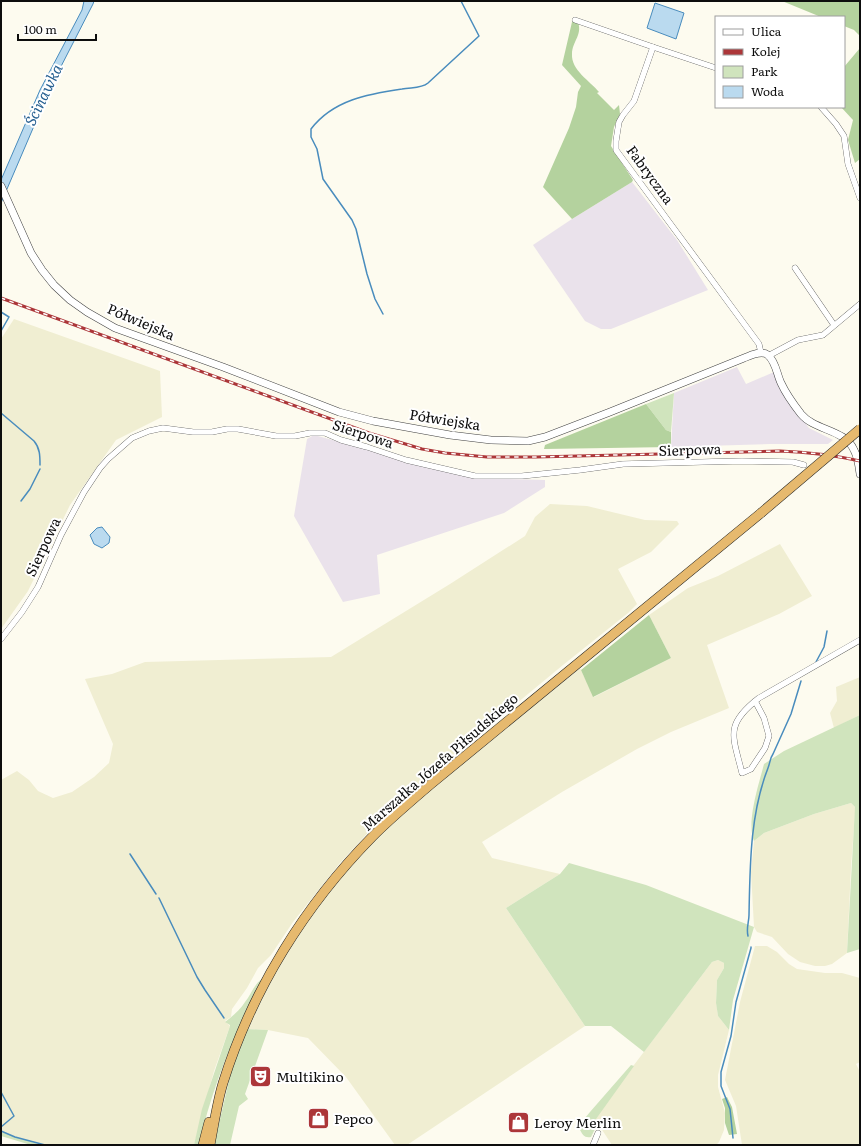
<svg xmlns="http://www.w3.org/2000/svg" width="861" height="1146" font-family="Literata,serif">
  <rect width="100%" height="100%" fill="#fdfbef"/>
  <!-- industrial -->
  <g fill="#eae2eb">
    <polygon points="632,182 677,240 708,290 611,329 601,329 585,321 533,245 572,219"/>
    <polygon points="737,367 746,384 774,372 781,390 809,428 833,440 828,444 770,444 671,447 674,393"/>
    <polygon points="314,435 475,478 545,480 545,487 504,513 377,555 380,594 343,602 294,516 307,439"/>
  </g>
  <!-- farmland -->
  <g fill="#f0eed2">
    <polygon points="14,319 160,371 162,417 116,440 70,505 28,591 1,629 1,339"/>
    <polygon points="550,504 587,506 645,520 677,521 679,524 651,552 618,569 637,604 628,613 563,665 443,764 387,812 340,863 293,922 271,955 258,968 247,988 232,1009 231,1017 225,1021 230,1026 214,1071 194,1145 41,1145 1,1132 1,780 17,771 29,780 38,791 53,798 72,792 94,777 109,763 113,744 85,679 112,674 145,662 331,657 450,584 525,536 535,517"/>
    <polygon points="780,544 812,596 779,614 707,645 729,708 671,732 637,749 562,792 482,842 492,858 560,874 506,908 585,1026 407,1145 395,1145 346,1077 308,1038 268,1030 247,1029 265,989 288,948 323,898 360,856 381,834 410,807 580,668 594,697 671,658 649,615 688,588 718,576"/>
    <polygon points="860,677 860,715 834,728 830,713 837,701 836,687"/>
    <polygon points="851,803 855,807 855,813 851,867 847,953 832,964 825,966 815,966 800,962 788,954 772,937 757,932 754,927 751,872 754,841 764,833 814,814"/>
    <polygon points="755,946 767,946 777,952 789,964 797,969 825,973 842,973 860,978 860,1062 856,1064 860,1072 860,1145 742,1145 736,1106 725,1080 740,1002"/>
    <polygon points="718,960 724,963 724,968 717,980 716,1002 718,1016 729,1030 718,1075 718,1087 725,1113 724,1130 719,1142 716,1145 612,1145 595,1119 612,1094 712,962"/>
  </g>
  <!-- green -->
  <g fill="#d0e4bd">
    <polygon points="674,393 671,432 666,430 646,404"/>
    <path d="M860,715V949L847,953L855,807L851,803L814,814L764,833L754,841C746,822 759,784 764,764L784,751Z"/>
    <polygon points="569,863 646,885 754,927 733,1000 729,1030 718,1016 716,1003 717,980 724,968 724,963 718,960 712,962 644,1052 611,1026 585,1026 506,908 560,874"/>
    <path d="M262,979C235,1032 212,1087 199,1145H194L202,1109L230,1026V1025L225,1022C233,1016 240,1010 245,1002C251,995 254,984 262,979Z"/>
    <polygon points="247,1029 268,1030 245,1094 248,1099 239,1106 230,1145 214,1145 231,1072"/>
    <path d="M631,1065L634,1066L596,1119L598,1123L591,1137C584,1138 583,1135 580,1130L585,1118L590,1112Z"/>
    <polygon points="1,1132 41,1145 31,1145 1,1136"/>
  </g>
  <!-- forest -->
  <g fill="#b4d29e">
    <polygon points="782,1 860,2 860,36 854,30 844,26 844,17 821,17"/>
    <path d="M577,20C584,34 572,41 572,54C571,70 590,81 599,92L597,93L614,110L619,105L620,114L614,127L611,146L633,180L632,182L572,219L543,187L569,128L576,107L578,92L581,86L562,65L572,22Z"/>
    <polygon points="860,48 860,159 855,163 848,140 853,120 841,107 844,107 844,67"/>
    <polygon points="646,404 666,430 671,432 671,447 544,449 545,445"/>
    <polygon points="649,615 671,658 593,697 581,670"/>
    <polygon points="727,1097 732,1107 737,1134 729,1135 725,1123 725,1108 722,1099"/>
  </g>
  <!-- water -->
  <g fill="#badaef" stroke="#498cbd">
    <polygon points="84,1 94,1 93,4 52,84 1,203 1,180 40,90 82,10"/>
    <polygon points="655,3 684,13 676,39 647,28"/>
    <polygon points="102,527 110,537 109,543 102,548 94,544 90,535 97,528"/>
  </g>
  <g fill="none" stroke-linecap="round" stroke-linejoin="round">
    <!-- stream -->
    <g stroke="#498cbd" stroke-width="1.5">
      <polyline points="1,312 9,317 1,331"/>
      <path d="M383,314L375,299L367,274L356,229L352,220L323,179L317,149L311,137V129C333,100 368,94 402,89C411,87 421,89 428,83L479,36L461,1"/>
      <path d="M1,413L34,441C40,448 40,456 40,465"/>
      <polyline points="21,501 30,489 40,469"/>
      <polyline points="816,662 824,647 827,631"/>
      <polyline points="130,854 156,894"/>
      <polyline points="159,898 197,977 205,990 224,1018"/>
      <path d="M748,936C746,928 749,922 749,915C750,865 750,814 768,768C770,763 770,758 773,754L791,714L801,681"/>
      <polyline points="1,1092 14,1116 1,1127"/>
      <polyline points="1,1131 15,1137 45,1145"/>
      <polyline points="733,1138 730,1109 721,1086 721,1072 731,1036 736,1002 751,948 751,947"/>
    </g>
    <defs>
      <g id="minor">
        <polyline points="575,20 653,47 634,101 623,115 619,122 616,141 616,150 759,344 761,353"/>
        <polyline points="653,47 716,68"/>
        <polyline points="821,107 836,124 844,136 848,164 860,198"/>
        <polyline points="795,268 834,325"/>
        <polyline points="768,356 798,340 823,335 860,304"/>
        <polyline points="1,639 22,612 38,587 61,535 84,492 100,468 108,459 132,438 149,431 163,428 193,432 212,432 227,429 238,429 276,436 295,436 310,433 325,433 341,440 367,447 406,460 475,476 522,476 580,470 623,464 742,461 793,462 804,465"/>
        <path d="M755,701L764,718L769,736L765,748L751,769L742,773C733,736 724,725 759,698L860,640"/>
        <polyline points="593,1145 598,1133"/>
      </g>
      <path id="tertiary" d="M1,186L31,253L42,270L54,285L70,300L87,312L115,328L223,367L339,412L373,421L450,435L491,440L528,441L545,437L610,412L744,358C751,355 762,350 768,355C776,362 777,375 781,383C786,394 794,405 801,414C815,431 845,429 854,450C858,457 859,466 860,474"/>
      <g id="trunk">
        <polyline points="203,1145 209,1122"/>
        <path d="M210,1145C214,1124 217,1103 223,1083C252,990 305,905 373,836C391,818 411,801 431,784L761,513"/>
      </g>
    </defs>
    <!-- minor casing -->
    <use href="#minor" stroke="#404040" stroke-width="6"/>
    <!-- tertiary casing -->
    <use href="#tertiary" stroke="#404040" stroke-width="8"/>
    <!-- trunk casing -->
    <use href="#trunk" stroke="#1e1e1e" stroke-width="10"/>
    <!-- minor -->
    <use href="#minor" stroke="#fff" stroke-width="5.5"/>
    <!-- tertiary -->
    <use href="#tertiary" stroke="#fff" stroke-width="7"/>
    <!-- trunk -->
    <use href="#trunk" stroke="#e6b96e" stroke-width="9"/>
    <defs>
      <path id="rail" d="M1,298L369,433L422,449L445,453L487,457H536L780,451C807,452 833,455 860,461"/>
    </defs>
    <!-- rail casing -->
    <use href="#rail" stroke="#ac3639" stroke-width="3"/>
    <!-- rail -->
    <use href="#rail" stroke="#fff" stroke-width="1.5" stroke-dasharray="4.5" stroke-linecap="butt"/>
    <defs>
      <polyline id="trunk-bridge" points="761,513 860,429"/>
    </defs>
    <!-- trunk-bridge casing -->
    <use href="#trunk-bridge" stroke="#1e1e1e" stroke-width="10" stroke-linecap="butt"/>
    <!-- trunk-bridge -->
    <use href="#trunk-bridge" stroke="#e6b96e" stroke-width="9"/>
  </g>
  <!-- icons -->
  <defs>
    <symbol id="theatre-square" viewBox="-11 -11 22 22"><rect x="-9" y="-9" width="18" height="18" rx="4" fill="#ac3639" stroke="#fff"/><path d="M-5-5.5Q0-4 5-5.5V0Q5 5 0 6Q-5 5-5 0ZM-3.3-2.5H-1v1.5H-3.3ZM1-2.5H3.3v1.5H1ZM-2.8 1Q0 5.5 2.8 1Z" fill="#fff"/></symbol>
    <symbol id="shop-square" viewBox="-11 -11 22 22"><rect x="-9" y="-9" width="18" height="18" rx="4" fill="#ac3639" stroke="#fff"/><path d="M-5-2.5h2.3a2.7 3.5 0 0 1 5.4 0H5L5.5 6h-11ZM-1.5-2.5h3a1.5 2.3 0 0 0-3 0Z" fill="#fff"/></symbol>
  </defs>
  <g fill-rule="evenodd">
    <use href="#theatre-square" x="248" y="1064" width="25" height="25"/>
    <use href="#shop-square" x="306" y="1106" width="25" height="25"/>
    <use href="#shop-square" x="506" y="1110" width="25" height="25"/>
  </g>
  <g text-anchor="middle" stroke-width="4" stroke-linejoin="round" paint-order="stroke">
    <!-- street labels -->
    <g font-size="14" fill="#0d0d0d" stroke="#fff">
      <text transform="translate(650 175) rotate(54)" y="5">Fabryczna</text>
      <text transform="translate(141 322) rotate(23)" y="5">Półwiejska</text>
      <text transform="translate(445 420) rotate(9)" y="5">Półwiejska</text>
      <text transform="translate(363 434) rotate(18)" y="5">Sierpowa</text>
      <text transform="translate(690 450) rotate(-2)" y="5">Sierpowa</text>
      <text transform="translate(43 547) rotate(-65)" y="5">Sierpowa</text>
      <text transform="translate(440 762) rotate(-41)" y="5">Marszałka Józefa Piłsudskiego</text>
    </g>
    <!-- poi labels -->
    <g font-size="14" fill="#0d0d0d" stroke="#fff" text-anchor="start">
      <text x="276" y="1082">Multikino</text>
      <text x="334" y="1124">Pepco</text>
      <text x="534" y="1128">Leroy Merlin</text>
    </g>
    <!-- water labels -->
    <g font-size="15" font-style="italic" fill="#255f90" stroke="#fff">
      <text transform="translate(44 95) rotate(-64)" y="5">Ścinawka</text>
    </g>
  </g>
  <!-- border -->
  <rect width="861" height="1146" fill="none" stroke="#0d0d0d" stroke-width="4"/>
  <!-- legend -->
  <rect x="715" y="16" width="130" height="92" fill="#ffffff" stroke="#9e9e9e"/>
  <rect x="723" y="29" width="20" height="6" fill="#ffffff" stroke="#9e9e9e"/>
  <text x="751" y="36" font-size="12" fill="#0d0d0d">Ulica</text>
  <rect x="723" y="49" width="20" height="6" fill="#ac3639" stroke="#9e9e9e"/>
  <text x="751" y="56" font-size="12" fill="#0d0d0d">Kolej</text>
  <rect x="723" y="66" width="20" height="12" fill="#d0e4bd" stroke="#9e9e9e"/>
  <text x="751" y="76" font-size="12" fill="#0d0d0d">Park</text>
  <rect x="723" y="86" width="20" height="12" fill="#badaef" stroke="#9e9e9e"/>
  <text x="751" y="96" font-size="12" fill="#0d0d0d">Woda</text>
  <!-- scale -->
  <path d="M18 34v6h78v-6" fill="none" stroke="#0d0d0d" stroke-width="2"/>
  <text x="24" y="34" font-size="12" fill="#0d0d0d" stroke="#ffffff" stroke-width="3" paint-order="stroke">100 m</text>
</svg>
